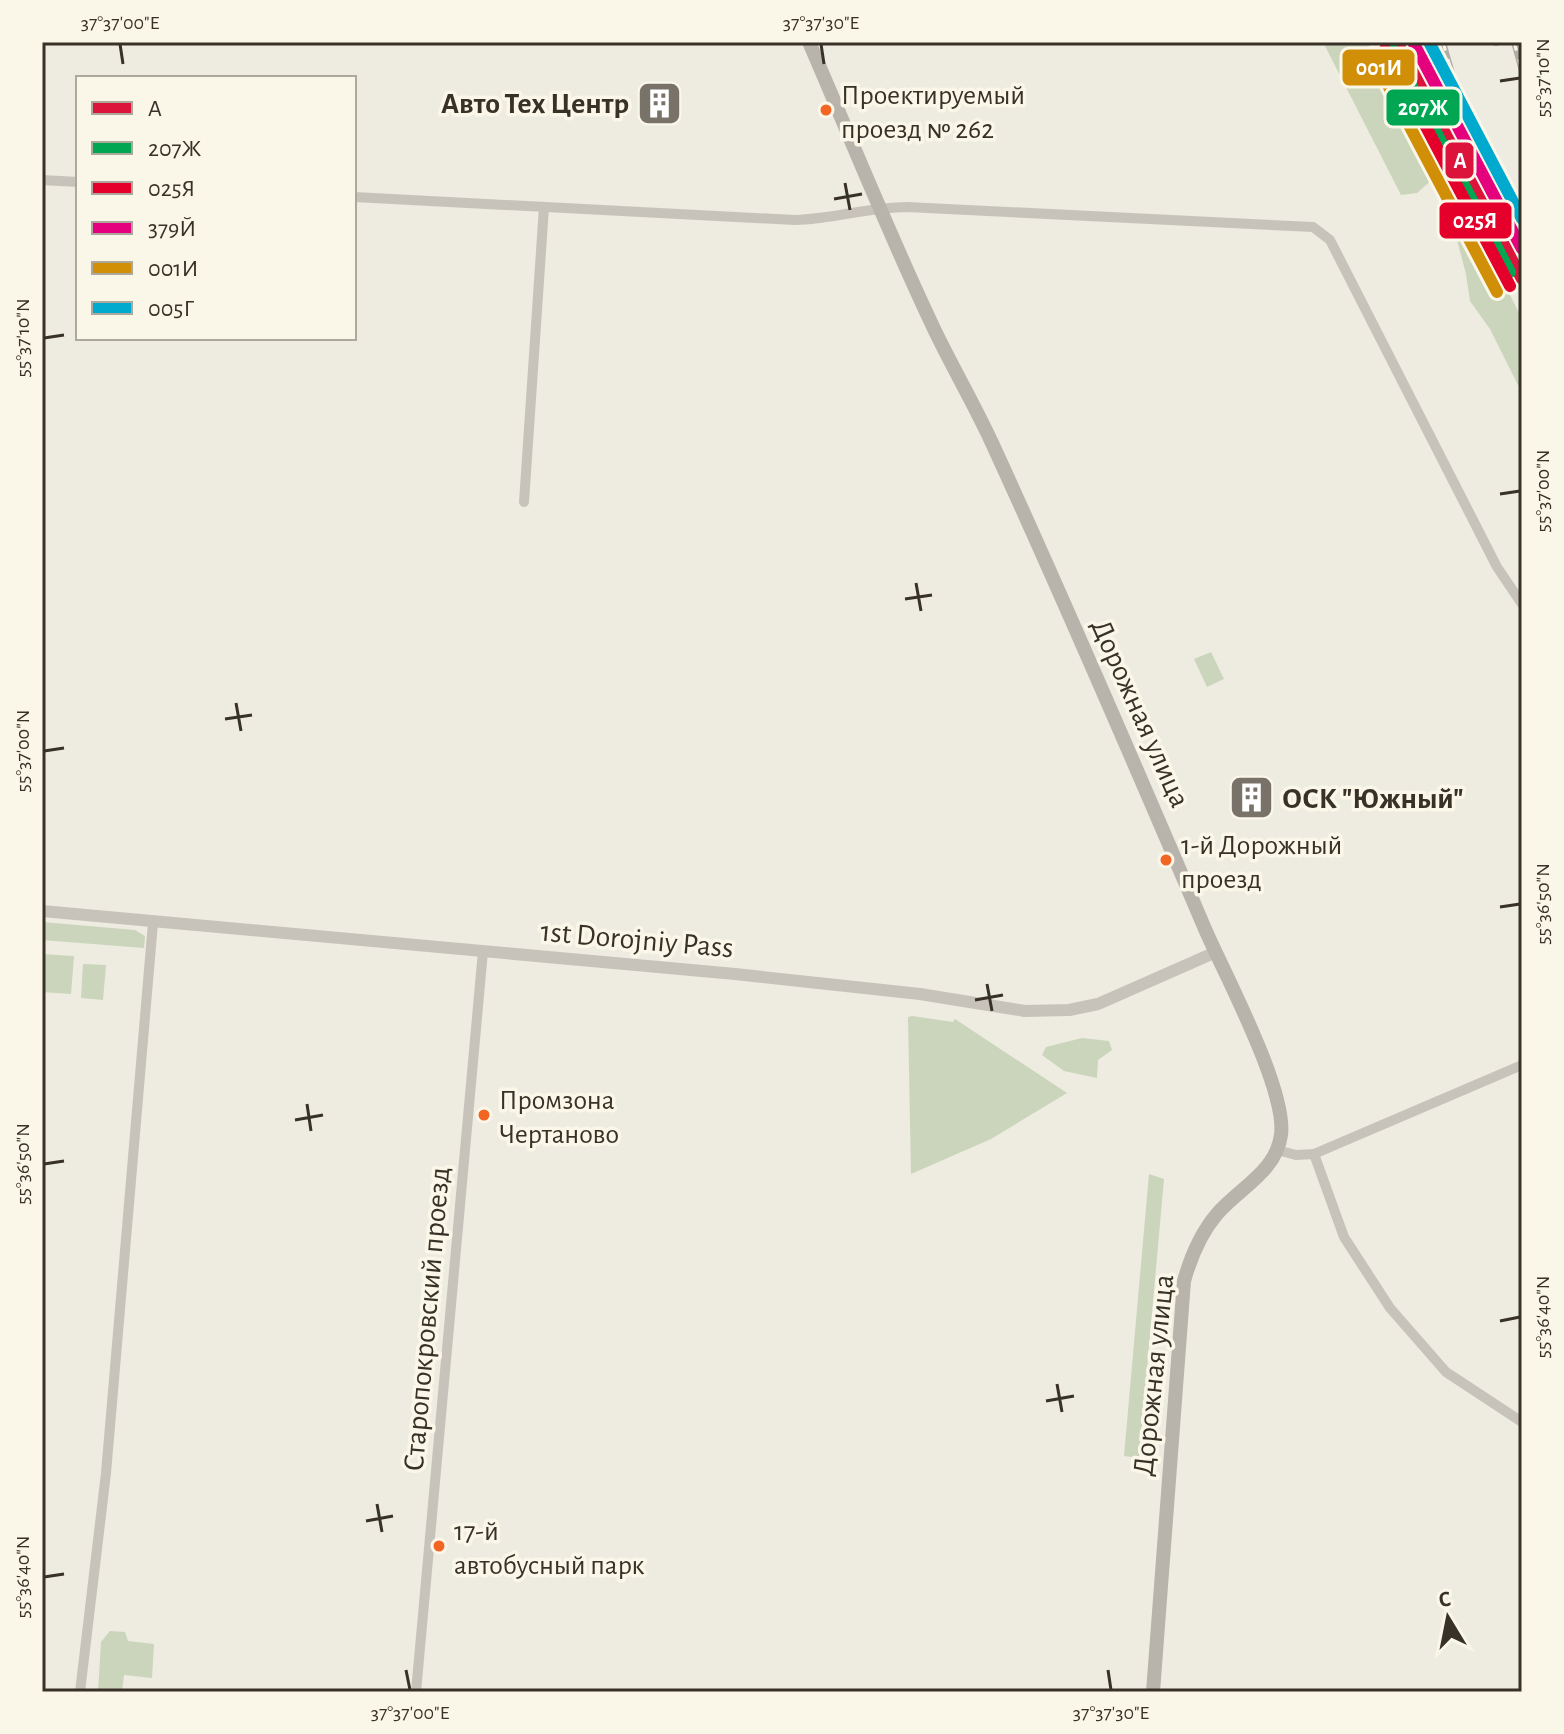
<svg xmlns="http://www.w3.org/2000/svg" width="1564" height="1734" font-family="'Alegreya Sans',sans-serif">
  <rect width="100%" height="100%" fill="#eeebe1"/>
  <!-- green -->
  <g fill="#cad5bb">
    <polygon points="1323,42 1370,42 1368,63 1375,72 1394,86 1428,149 1427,162 1435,177 1417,193 1401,195"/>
    <polygon points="1451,217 1460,217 1468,223 1503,281 1522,319 1522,393 1490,329 1470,301 1466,274"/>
    <polygon points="1211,652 1224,679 1207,687 1194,659"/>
    <polygon points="42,922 135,930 145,936 144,948 42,940"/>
    <polygon points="42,954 74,956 71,994 42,992"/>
    <polygon points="83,964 106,965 103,1000 81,998"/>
    <polygon points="912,1016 953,1022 955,1019 1067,1093 991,1139 911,1174 908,1017"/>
    <polygon points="1082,1038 1109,1041 1112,1050 1098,1060 1097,1078 1064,1071 1042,1055 1046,1047"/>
    <polygon points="1149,1174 1164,1179 1139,1458 1124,1456"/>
    <polygon points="110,1631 125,1632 128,1641 154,1644 152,1678 124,1675 122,1692 98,1692 101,1642"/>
  </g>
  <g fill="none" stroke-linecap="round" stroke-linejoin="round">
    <!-- minor -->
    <g stroke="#c7c3bb" stroke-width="10">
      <polyline points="42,180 78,182"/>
      <path d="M354,197L795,220C833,219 869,207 907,207L1313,227L1330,240L1497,567L1522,604"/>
      <polyline points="524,502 544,207"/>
      <polyline points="1277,1150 1296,1155 1314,1154 1522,1065"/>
      <polyline points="1314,1154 1344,1237 1390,1308 1446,1372 1522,1422"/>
      <polyline points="80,1692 106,1473 153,923"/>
      <polyline points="416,1692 483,951"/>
    </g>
    <!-- tertiary -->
    <polyline stroke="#c7c3bb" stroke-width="12" points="42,911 735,974 920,994 1025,1011 1069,1010 1098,1004 1216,952"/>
    <!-- secondary -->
    <path stroke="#b8b3ab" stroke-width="14" d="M809,42C851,139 890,237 936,333C954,370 975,406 992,443C1066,604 1136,767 1205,929C1225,975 1287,1090 1281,1135C1276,1172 1239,1188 1217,1214C1200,1234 1191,1256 1184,1281L1153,1692"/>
    <defs>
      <g id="rail">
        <path d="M1443,42C1463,113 1485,185 1522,250"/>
        <polyline points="1496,42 1496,43"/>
        <polyline points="1514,42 1522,71"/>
      </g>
    </defs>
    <!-- rail casing -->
    <use href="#rail" stroke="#afaba5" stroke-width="6"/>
    <!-- rail -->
    <use href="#rail" stroke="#faf7e9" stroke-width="3" stroke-dasharray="9" stroke-linecap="butt"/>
    <defs>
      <polyline id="rail-1" points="1397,42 1522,279"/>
      <polyline id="rail-2" points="1392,49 1510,272"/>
      <polyline id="rail-3" points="1385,49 1510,286"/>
      <polyline id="rail-4" points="1413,42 1522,249"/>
      <polyline id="rail-5" points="1372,55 1497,292"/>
      <polyline id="rail-6" points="1429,42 1522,219"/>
    </defs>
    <!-- rail-1 casing -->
    <use href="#rail-1" stroke="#faf7e9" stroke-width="18"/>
    <!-- rail-2 casing -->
    <use href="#rail-2" stroke="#faf7e9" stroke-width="18"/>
    <!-- rail-3 casing -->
    <use href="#rail-3" stroke="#faf7e9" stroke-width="18"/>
    <!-- rail-4 casing -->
    <use href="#rail-4" stroke="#faf7e9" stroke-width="18"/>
    <!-- rail-5 casing -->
    <use href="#rail-5" stroke="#faf7e9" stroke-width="18"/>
    <!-- rail-6 casing -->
    <use href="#rail-6" stroke="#faf7e9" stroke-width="18"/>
    <!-- rail-1 -->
    <use href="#rail-1" stroke="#dc143c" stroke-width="12"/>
    <!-- rail-2 -->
    <use href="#rail-2" stroke="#00a651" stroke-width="12"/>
    <!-- rail-3 -->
    <use href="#rail-3" stroke="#e4002b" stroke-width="12"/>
    <!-- rail-4 -->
    <use href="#rail-4" stroke="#e5007d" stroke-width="12"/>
    <!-- rail-5 -->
    <use href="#rail-5" stroke="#d18f08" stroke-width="12"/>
    <!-- rail-6 -->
    <use href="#rail-6" stroke="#00a9ce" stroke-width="12"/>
  </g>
  <!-- ticks -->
  <path fill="none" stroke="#383128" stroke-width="3" d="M120,44L123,64M821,44L824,64M1500,81L1520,78M845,183L850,210M834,199L862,194M44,338L64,335M1500,494L1520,491M916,583L921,611M905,599L932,595M236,703L241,731M225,719L252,715M44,751L64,748M1500,907L1520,904M987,984L992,1011M975,1000L1003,995M307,1104L311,1131M295,1120L323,1115M44,1164L64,1161M1500,1321L1520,1317M1057,1384L1062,1412M1046,1401L1074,1396M377,1504L382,1532M366,1521L393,1516M44,1577L64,1574M406,1670L410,1690M1108,1670L1111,1690"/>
  <!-- icons -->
  <defs>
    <symbol id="building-square" viewBox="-11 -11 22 22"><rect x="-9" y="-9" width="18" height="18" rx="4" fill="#787269" stroke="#faf7e9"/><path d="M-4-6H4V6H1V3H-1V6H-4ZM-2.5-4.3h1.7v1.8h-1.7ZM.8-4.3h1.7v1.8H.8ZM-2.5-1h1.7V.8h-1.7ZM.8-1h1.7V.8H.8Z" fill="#fff"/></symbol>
  </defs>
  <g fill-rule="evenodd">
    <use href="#building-square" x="634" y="78" width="51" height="51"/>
    <use href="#building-square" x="1226" y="772" width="51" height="51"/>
  </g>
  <!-- markers -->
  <g fill="#f26522" stroke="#faf7e9" stroke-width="3">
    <circle cx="826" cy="110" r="7"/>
    <circle cx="1166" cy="860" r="7"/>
    <circle cx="484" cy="1115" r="7"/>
    <circle cx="439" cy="1546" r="7"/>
  </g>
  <g text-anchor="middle" stroke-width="7" stroke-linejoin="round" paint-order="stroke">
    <!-- bus labels -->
    <g font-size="28" fill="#383128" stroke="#faf7e9" text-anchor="start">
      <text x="841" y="104">Проектируемый<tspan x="841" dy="34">проезд № 262</tspan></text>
      <text x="1181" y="854">1-й Дорожный<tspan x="1181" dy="34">проезд</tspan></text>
      <text x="499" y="1109">Промзона<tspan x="499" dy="34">Чертаново</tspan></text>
      <text x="454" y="1540">17-й<tspan x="454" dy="34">автобусный парк</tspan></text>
    </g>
    <!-- poi labels -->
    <g font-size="30" font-weight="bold" fill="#383128" stroke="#faf7e9" text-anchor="end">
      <text x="629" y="113">Авто Тех Центр</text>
      <text x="1282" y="808" text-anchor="start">ОСК "Южный"</text>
    </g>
    <!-- street labels -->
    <g font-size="30" fill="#383128" stroke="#faf7e9">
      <text transform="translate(1141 713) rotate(66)" y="10">Дорожная улица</text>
      <text transform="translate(637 939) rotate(5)" y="10">1st Dorojniy Pass</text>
      <text transform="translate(426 1319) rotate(-85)" y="10">Старопокровский проезд</text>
      <text transform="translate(1153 1375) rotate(-84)" y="10">Дорожная улица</text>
    </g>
  </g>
  <g stroke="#faf7e9" stroke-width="3">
    <rect x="1341" y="48" width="75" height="39" rx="8" fill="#d18f08"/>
    <rect x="1385" y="88" width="76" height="39" rx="8" fill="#00a651"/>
    <rect x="1444" y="141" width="31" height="39" rx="8" fill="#dc143c"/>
    <rect x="1438" y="201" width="75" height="39" rx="8" fill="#e4002b"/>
  </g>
  <g font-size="22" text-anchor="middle" font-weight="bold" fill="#fff">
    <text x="1379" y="75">001И</text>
    <text x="1423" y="115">207Ж</text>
    <text x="1460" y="168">A</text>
    <text x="1475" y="228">025Я</text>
  </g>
  <!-- border -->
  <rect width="1564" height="1734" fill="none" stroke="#faf7e9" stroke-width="88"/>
  <!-- legend -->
  <rect x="76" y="76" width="280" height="264" fill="#faf7e9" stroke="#aca89c" stroke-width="2"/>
  <rect x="92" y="102" width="40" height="12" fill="#dc143c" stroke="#aca89c" stroke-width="2"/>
  <text x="148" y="116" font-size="24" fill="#383128">A</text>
  <rect x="92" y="142" width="40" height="12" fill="#00a651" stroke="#aca89c" stroke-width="2"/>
  <text x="148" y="156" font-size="24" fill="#383128">207Ж</text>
  <rect x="92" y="182" width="40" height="12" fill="#e4002b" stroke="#aca89c" stroke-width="2"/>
  <text x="148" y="196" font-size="24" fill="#383128">025Я</text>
  <rect x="92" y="222" width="40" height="12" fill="#e5007d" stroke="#aca89c" stroke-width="2"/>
  <text x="148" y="236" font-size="24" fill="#383128">379Й</text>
  <rect x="92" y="262" width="40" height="12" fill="#d18f08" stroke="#aca89c" stroke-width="2"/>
  <text x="148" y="276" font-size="24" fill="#383128">001И</text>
  <rect x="92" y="302" width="40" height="12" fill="#00a9ce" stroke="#aca89c" stroke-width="2"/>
  <text x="148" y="316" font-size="24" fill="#383128">005Г</text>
  <!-- north arrow -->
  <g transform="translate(1448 1618) rotate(350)" stroke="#faf7e9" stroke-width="6" paint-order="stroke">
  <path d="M0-6L14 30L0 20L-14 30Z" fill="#383128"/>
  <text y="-12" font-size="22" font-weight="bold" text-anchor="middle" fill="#383128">С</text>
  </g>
  <rect x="44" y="44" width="1476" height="1646" fill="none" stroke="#383128" stroke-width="3"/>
  <g font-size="20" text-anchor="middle" fill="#383128">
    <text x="120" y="29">37°37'00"E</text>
    <text x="821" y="29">37°37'30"E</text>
    <text transform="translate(1542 78) rotate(-90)" y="7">55°37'10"N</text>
    <text transform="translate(22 338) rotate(-90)" y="7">55°37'10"N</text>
    <text transform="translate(1542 491) rotate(-90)" y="7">55°37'00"N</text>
    <text transform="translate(22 751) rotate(-90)" y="7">55°37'00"N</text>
    <text transform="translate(1542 904) rotate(-90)" y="7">55°36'50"N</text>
    <text transform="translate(22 1164) rotate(-90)" y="7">55°36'50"N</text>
    <text transform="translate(1542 1317) rotate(-90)" y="7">55°36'40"N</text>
    <text transform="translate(22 1577) rotate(-90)" y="7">55°36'40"N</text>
    <text x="410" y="1719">37°37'00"E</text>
    <text x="1111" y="1719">37°37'30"E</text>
  </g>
</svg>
